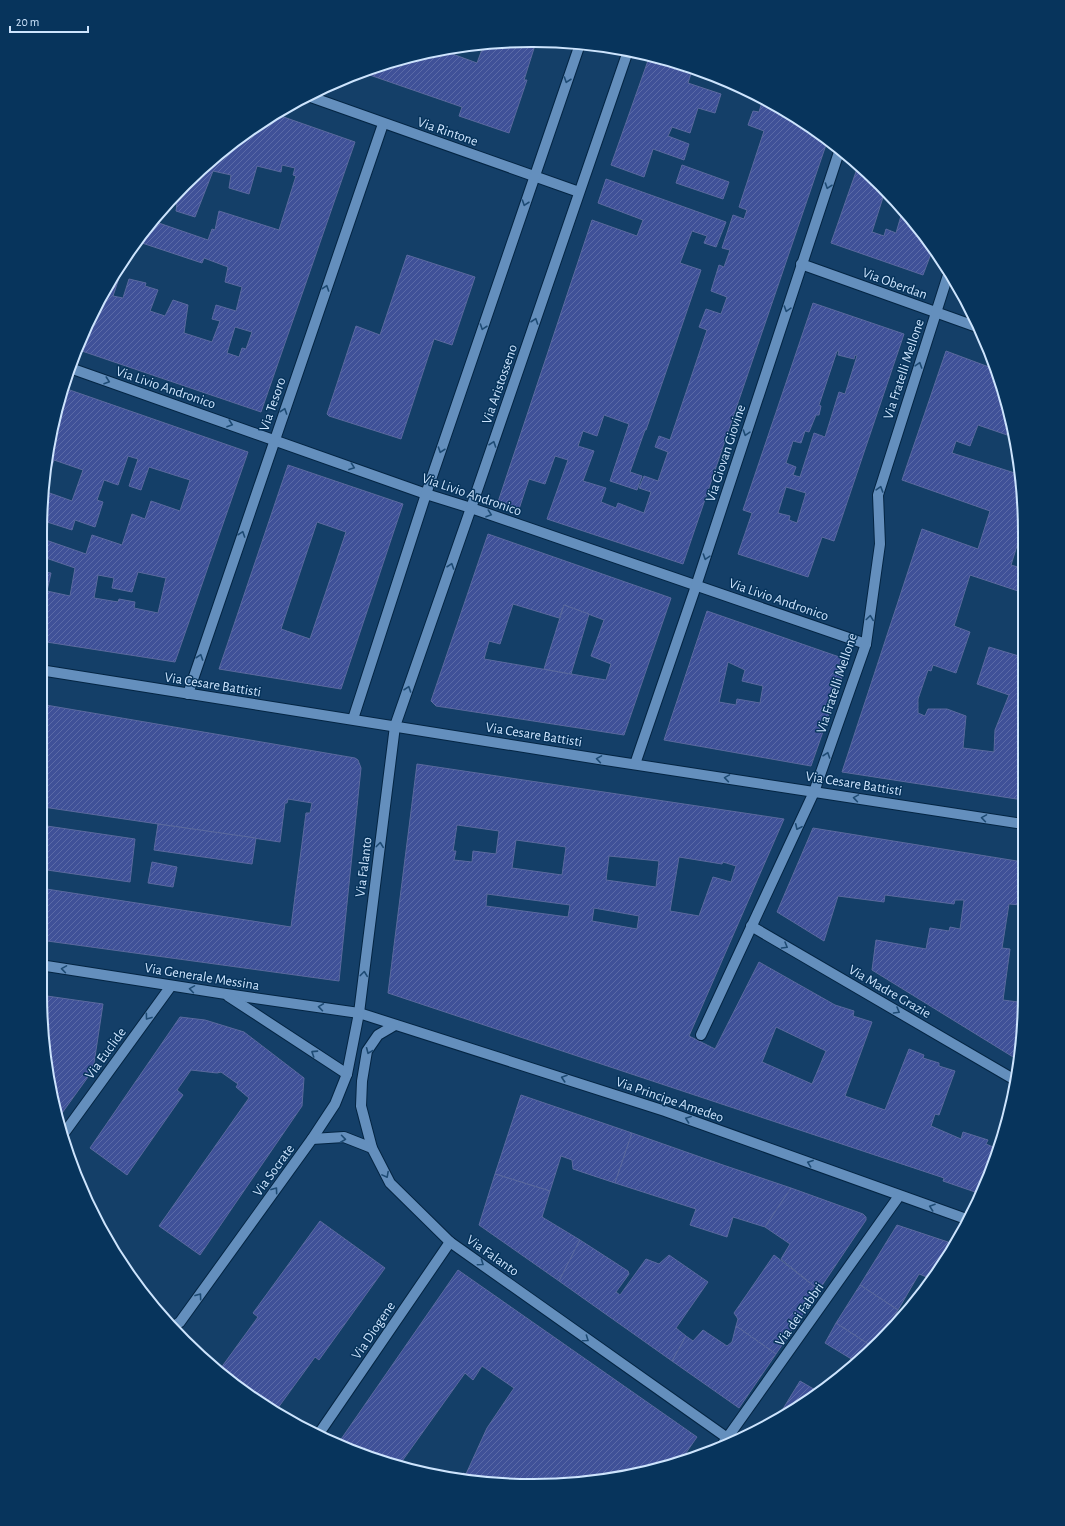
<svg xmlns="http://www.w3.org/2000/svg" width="1065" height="1526" font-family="'Alegreya Sans',sans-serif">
  <defs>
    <pattern id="building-hatch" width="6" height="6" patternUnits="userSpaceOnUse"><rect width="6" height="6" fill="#3f5198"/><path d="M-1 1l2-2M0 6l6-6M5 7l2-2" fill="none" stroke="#5a6aa7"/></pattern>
  </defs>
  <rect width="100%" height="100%" fill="#143f68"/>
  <!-- building -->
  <g fill="url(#building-hatch)" stroke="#5a699e" fill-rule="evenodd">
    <polygon points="536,42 524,80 527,80 509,133 459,116 462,107 361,72 374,66 448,49 447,52 477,63 484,44"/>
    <polygon points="650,55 660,57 724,81 692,70 688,83 721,94 715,113 698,108 690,133 672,127 668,136 689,144 684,160 653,149 644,177 611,165"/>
    <polygon points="763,99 828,139 683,564 547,519 568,460 555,456 545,484 529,479 519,509 498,502 592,220 637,236 643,220 598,203 606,179 726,222 716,247 704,243 707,236 692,231 680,263 701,270 646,430 645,430 630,472 642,476 637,490 610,481 629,424 604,415 597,436 583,431 578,446 594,451 583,481 606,488 601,502 616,508 618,503 644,513 651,492 639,488 644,476 658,481 668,452 655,447 659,436 670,440 707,330 699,327 706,309 721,314 727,297 711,291 719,265 724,267 730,250 722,248 733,215 744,219 747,210 739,207 764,131 748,125 753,111 759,112"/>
    <path d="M275,114L355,142L261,412L76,349L106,286L116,271L121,272L113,296L123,298L129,279L146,283L145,286L158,290L150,311L165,316L173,300L188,305L184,333L212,342L220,321L212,319L216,305L236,311L242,287L225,282L228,267L204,258L202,263L136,241L151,223L153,224V221L208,240L212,229L215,230L219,211L279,230L296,176L293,175L295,168L282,165L281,172L257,166L249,194L229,188L231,175L213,171L195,217L176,211L177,204L170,202L208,162ZM235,327L252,332L246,349L242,348L239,357L227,353Z"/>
    <polygon points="682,165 729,182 723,199 676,183"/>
    <polygon points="858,166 885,191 872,232 884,236 886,229 896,233 903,209 932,251 923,275 831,243"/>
    <polygon points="407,255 475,277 452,345 434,339 401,439 329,416 327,414 356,326 380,335"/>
    <path d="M813,303L904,334L834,541L822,537L808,577L738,554L752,513L743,510L744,507ZM837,351H839L838,355L854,359L855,355L857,356L845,394L839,392L825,437L814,433L800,477L793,475L796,467L786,463L793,441L801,443L805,431L809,432L816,415H819L821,406L819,405ZM786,487L806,493L797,523L789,520L790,516L778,513Z"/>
    <polygon points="946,351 997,370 999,374 1013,437 978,425 970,446 956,441 952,453 1021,475 1021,533 1011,565 1021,568 1021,592 970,575 954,626 970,632 956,673 933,665 931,671 928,670 918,699 918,713 925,716 928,709 947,709 966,716 963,748 994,752 995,730 1009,695 977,684 989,647 1022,657 1023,800 842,772 922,529 978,549 990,511 902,480"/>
    <path d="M64,388L248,452L175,662L40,641V571L51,573L47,591L70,596L75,568L40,556V538L86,554L92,535L122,545L132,514L145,519L151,501L180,511L190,480L149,467L141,490L129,486L138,459L128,456L118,485L104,480L97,500L103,502L95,527L75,520L72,530L41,520L44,491L72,501L83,470L54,460L44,488L50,436ZM138,572L166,578L158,613L134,608L135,602L119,599L118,602L94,598L98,575L114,578L112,588L132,592Z"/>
    <path d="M288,465L403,504L341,689L219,669ZM317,522L346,532L310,639L281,629Z"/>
    <path d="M488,534L671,598L624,735L436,706L431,701ZM513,604L559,618L564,605L604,620L591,656L611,664L606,680L484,659L489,641L500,644Z"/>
    <polygon points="564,605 589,614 571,674 544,669"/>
    <path d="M707,611L848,660L811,766L664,740ZM728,662L745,670L742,681L763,686L760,703L737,699L736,705L719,702Z"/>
    <polygon points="40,704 355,758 358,760 361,768 339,981 40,940 40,888 291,927 306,813 310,813 312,803 288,799 287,803 285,803 280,842 43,807 42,814 40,813"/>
    <path d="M417,764L784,819L689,1036L715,1049L759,962L835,1005L854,1011L853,1016L872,1022L845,1096L885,1110L909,1049L924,1055L923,1058L939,1063V1066L955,1071L939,1115L935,1114L931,1126L961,1139L963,1132L988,1140L986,1144L993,1147L1010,1112L1008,1121L981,1194L943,1181L944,1178L388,993ZM457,825L499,831L496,854L473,851L472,862L454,860L456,851H453ZM516,840L566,847L562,875L512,868ZM609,856L659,861L656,887L606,880ZM679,857L722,864L723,862L736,866L731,882L713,877L699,916L670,911ZM487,894L570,905L568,917L486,906ZM594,908L639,916L637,929L592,921ZM776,1027L826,1051L812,1084L762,1062Z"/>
    <polygon points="158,824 256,838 252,864 154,850"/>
    <polygon points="40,825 135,839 130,882 40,869"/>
    <polygon points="813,828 1023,862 1023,913 1020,913 1021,905 1009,904 1002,948 1010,949 1003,1000 1018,1002 1024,959 1024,1025 1018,1060 872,970 876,940 926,949 930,928 949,931 950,927 960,929 964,900 955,900 954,904 885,895 884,902 838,896 824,941 777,912"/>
    <polygon points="152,862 177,867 173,887 148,883"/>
    <polygon points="40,995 103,1004 93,1070 57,1120 48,1053 49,1053 51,1045 47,1045"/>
    <polygon points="180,1017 205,1020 244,1032 304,1078 302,1106 200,1255 159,1226 249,1098 236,1087 238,1084 221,1072 217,1073 191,1070 177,1090 183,1095 127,1175 90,1148"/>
    <polygon points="521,1095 632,1133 615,1183 573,1169 572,1160 561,1156 550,1191 495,1174"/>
    <polygon points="632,1133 723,1165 791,1188 765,1227 733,1217 727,1237 690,1225 696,1209 615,1183"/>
    <polygon points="495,1174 550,1191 542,1217 580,1240 559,1281 479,1225"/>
    <polygon points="791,1188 863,1214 866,1217 866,1220 819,1290 781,1259 790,1244 765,1227"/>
    <polygon points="320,1221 385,1268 319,1360 315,1357 275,1412 259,1403 218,1372 258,1317 253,1313"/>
    <polygon points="897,1225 954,1244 932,1279 919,1274 898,1310 860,1285"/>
    <polygon points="580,1240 628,1271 629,1274 616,1292 620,1295 646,1259 659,1264 669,1255 708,1282 676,1328 686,1336 672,1361 559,1281"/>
    <polygon points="774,1255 819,1290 776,1354 736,1326 738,1319 734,1313"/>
    <polygon points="458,1270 697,1437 679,1463 597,1482 468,1482 460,1480 463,1473 466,1474 487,1428 514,1388 482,1366 473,1380 465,1373 400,1464 344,1448 337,1445"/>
    <polygon points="860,1285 898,1310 883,1336 873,1347 836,1323"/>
    <polygon points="836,1323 873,1347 858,1363 825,1343"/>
    <polygon points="736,1326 776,1354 739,1408 672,1361 686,1336 693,1341 703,1330 727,1346 732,1342"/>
    <polygon points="800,1381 817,1391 778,1417"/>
  </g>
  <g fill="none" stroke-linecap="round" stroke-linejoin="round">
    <defs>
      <g id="minor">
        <polyline points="308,96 579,192"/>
        <polyline points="801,264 980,328"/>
        <polyline points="70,368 426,494 471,508 866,644"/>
        <polyline points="188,694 383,124"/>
        <polyline points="353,719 426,494 580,44"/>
        <polyline points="635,764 696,586 840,149"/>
        <polyline points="751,926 1015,1080"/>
        <polyline points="40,965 226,994 359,1013 665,1111 969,1220"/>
        <polyline points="228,996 347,1074"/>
        <polyline points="395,1025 378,1035 367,1051 362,1081 361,1106 372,1148 390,1183 450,1242 733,1442"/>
        <polyline points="701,1035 814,792 866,644 880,544 878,495 948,275"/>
        <polyline points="62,1136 171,986"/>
        <polyline points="312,1139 344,1137 372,1148"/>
        <polyline points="174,1326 180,1322 312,1139 335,1104 347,1074 359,1013 395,726 471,508 628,51"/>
        <polyline points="318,1435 450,1242"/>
        <polyline points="720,1448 899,1196"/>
      </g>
      <polyline id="secondary" points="40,670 599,759 1023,824"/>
    </defs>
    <!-- minor casing -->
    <use href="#minor" stroke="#042543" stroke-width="12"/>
    <!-- secondary casing -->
    <use href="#secondary" stroke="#042543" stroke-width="12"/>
    <!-- minor -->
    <use href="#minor" stroke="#648fbd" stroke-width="10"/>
    <!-- secondary -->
    <use href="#secondary" stroke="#648fbd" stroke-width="10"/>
  </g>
  <!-- one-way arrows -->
  <defs><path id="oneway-chevron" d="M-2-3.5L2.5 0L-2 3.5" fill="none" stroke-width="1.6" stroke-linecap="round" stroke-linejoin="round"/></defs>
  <g stroke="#1e4b74">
    <use href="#oneway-chevron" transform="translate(567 80) rotate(109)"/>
    <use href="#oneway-chevron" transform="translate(828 186) rotate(109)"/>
    <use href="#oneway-chevron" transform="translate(525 203) rotate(109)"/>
    <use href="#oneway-chevron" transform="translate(326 288) rotate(-71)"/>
    <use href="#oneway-chevron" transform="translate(787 309) rotate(108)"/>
    <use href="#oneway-chevron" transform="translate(535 321) rotate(-71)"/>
    <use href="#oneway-chevron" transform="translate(483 327) rotate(109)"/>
    <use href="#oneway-chevron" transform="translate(919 365) rotate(-72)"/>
    <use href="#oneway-chevron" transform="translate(107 381) rotate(19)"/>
    <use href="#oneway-chevron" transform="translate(284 411) rotate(-71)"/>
    <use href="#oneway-chevron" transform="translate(230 424) rotate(19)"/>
    <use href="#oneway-chevron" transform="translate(746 433) rotate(108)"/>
    <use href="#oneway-chevron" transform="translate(493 444) rotate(-71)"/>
    <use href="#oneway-chevron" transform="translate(441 450) rotate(109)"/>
    <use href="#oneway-chevron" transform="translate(352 467) rotate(20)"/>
    <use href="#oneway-chevron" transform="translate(880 489) rotate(-73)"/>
    <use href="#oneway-chevron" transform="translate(489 514) rotate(19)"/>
    <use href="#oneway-chevron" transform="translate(242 534) rotate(-71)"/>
    <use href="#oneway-chevron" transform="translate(706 557) rotate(108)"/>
    <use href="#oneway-chevron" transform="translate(451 566) rotate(-71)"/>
    <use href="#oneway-chevron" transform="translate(870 618) rotate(-82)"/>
    <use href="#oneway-chevron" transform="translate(200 657) rotate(-71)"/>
    <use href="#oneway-chevron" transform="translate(408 689) rotate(-71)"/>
    <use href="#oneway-chevron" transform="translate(827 755) rotate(-71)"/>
    <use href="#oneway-chevron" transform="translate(599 759) rotate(-171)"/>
    <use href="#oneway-chevron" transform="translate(727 778) rotate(-171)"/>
    <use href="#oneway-chevron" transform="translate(856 798) rotate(-171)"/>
    <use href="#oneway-chevron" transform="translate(984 818) rotate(-171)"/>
    <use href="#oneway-chevron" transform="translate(798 827) rotate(115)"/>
    <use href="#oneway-chevron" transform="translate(380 845) rotate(-83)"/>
    <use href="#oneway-chevron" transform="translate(785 946) rotate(30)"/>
    <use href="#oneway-chevron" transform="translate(64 969) rotate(-171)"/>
    <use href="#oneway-chevron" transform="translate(364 974) rotate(-83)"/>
    <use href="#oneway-chevron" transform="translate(192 989) rotate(-171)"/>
    <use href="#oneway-chevron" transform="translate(321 1007) rotate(-172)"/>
    <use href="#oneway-chevron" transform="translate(897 1011) rotate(30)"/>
    <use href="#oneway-chevron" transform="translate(148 1017) rotate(126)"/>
    <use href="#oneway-chevron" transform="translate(369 1051) rotate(113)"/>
    <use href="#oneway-chevron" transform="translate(314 1053) rotate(-147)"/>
    <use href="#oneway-chevron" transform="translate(564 1078) rotate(-162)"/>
    <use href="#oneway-chevron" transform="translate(688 1119) rotate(-160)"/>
    <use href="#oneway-chevron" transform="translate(343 1139) rotate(8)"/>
    <use href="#oneway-chevron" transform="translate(810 1163) rotate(-160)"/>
    <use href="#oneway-chevron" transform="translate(386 1175) rotate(62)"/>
    <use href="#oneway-chevron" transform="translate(275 1190) rotate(-54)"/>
    <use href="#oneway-chevron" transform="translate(932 1207) rotate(-161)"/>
    <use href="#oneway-chevron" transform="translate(481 1263) rotate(35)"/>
    <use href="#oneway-chevron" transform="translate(199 1296) rotate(-54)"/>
    <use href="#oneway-chevron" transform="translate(586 1339) rotate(35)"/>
  </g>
  <g text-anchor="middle" stroke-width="3" stroke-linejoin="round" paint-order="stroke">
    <!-- street labels -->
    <g font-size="14" fill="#cde4fd" stroke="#07345c">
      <text transform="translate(448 131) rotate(19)" y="5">Via Rintone</text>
      <text transform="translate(895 283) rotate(20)" y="5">Via Oberdan</text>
      <text transform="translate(903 369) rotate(-72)" y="5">Via Fratelli Mellone</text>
      <text transform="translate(499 384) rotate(-71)" y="5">Via Aristosseno</text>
      <text transform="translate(166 387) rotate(19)" y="5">Via Livio Andronico</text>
      <text transform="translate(272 404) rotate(-71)" y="5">Via Tesoro</text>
      <text transform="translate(725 453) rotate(-72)" y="5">Via Giovan Giovine</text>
      <text transform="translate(472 494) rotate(19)" y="5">Via Livio Andronico</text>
      <text transform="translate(779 599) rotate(19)" y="5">Via Livio Andronico</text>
      <text transform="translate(836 683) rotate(-72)" y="5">Via Fratelli Mellone</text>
      <text transform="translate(213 684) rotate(9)" y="5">Via Cesare Battisti</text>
      <text transform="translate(534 734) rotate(9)" y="5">Via Cesare Battisti</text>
      <text transform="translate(854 783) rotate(9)" y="5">Via Cesare Battisti</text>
      <text transform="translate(363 867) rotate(-83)" y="5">Via Falanto</text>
      <text transform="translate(202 976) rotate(9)" y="5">Via Generale Messina</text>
      <text transform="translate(890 991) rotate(30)" y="5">Via Madre Grazie</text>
      <text transform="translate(105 1053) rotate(-54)" y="5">Via Euclide</text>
      <text transform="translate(670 1099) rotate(19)" y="5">Via Principe Amedeo</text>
      <text transform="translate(273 1170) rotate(-54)" y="5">Via Socrate</text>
      <text transform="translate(493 1255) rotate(35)" y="5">Via Falanto</text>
      <text transform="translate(799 1314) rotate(-55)" y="5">Via dei Fabbri</text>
      <text transform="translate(373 1330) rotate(-56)" y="5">Via Diogene</text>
    </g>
  </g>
  <!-- crop -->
  <path d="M0 0H1065V1526H0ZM532 47H533A485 485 0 0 1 1018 532V994A485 485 0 0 1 533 1479H532A485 485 0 0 1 47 994V532A485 485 0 0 1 532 47Z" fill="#07345c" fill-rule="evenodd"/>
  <path fill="none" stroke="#cde4fd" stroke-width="2" d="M532 47H533A485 485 0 0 1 1018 532V994A485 485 0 0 1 533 1479H532A485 485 0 0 1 47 994V532A485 485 0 0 1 532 47Z"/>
  <!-- scale -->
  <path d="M10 26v6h78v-6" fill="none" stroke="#cde4fd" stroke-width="2"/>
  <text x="16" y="26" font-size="12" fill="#cde4fd" stroke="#07345c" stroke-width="3" paint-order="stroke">20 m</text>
</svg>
